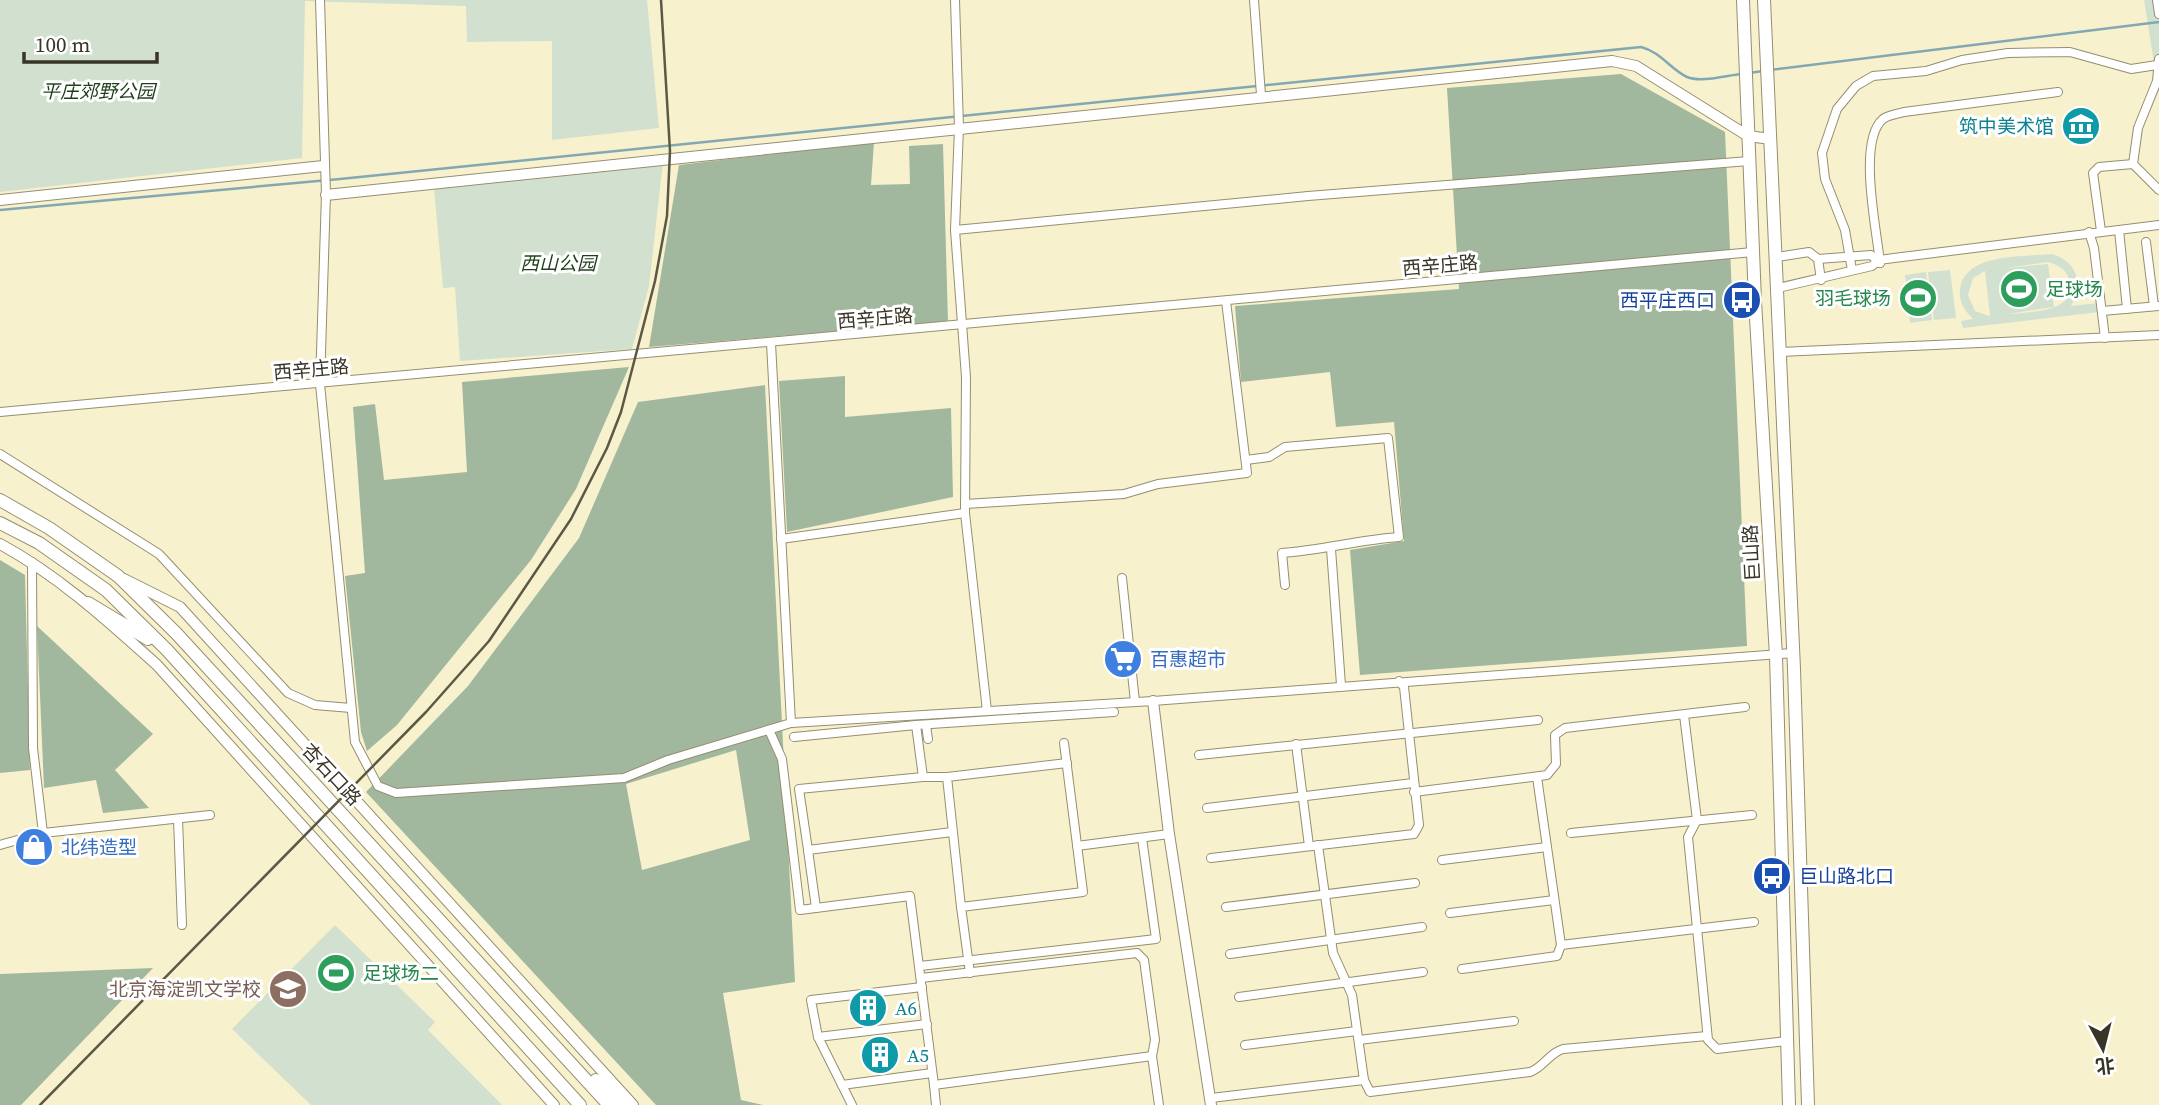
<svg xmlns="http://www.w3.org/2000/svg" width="2159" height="1105" font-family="'Source Serif 4','Noto Sans SC',serif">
  <rect width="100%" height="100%" fill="#f8f1ce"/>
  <!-- green -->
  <g fill="#d2e1cf" fill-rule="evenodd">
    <polygon points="0,0 647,0 659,128 552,140 552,41 467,42 466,6 305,1 302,158 0,192"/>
    <polygon points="2144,0 2159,0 2159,94"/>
    <polygon points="663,162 649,286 632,349 460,361 455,287 443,288 434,188"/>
    <path d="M2051,254C2077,260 2084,284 2071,306L2098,303L2099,312L1963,328L1961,321L1973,319C1963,309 1957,299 1961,284C1970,253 2025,257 2051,254ZM2048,262C2058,265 2066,269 2069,279C2080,313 2028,312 2007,314L2054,307L2048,264L2007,268ZM1985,271L1990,316H1989L1975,311L1968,295L1973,278Z"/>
    <polygon points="1950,270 1956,318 1934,320 1928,272"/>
    <polygon points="1926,272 1932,320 1910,323 1905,275"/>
    <polygon points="335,925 435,1022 428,1030 502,1105 311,1105 232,1029"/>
  </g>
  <!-- forest -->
  <g fill="#a1b89e" fill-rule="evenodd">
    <polygon points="1621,74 1725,132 1747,646 1360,675 1350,550 1404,541 1394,422 1336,427 1330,372 1241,382 1235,306 1459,289 1447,88"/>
    <polygon points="874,142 871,185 910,184 909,146 943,144 948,322 649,347 679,165"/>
    <polygon points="629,367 576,489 531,560 397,725 367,751 361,732 345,576 365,573 353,407 375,404 384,480 467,472 462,382"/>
    <polygon points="845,376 845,417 951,408 953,497 787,532 779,381"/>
    <path d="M765,385L795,982L723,993L741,1100L763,1105H656L366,792L468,686L579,538L638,402ZM736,750L750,840L642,870L626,784Z"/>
    <polygon points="0,560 25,575 30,770 0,773"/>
    <polygon points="37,626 153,734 115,770 149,808 103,813 96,780 44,788"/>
    <polygon points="153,968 21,1105 0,1105 0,974"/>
  </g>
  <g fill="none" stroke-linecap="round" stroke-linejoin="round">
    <!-- stream -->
    <g stroke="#82a8b2" stroke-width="2.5">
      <polyline points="1770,70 2159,22"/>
      <polyline points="1749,73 1763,71"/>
      <path d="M0,210L340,179L1641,47C1661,52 1670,69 1687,77C1702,83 1727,75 1742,74"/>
    </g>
    <defs>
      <g id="minor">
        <polyline points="320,0 326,194 320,384 355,742 378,786 396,793 624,778 668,760 791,723 1153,701 1793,653"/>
        <polyline points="955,0 959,127 955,230 966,377 965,513 987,711"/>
        <polyline points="1254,0 1261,95"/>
        <polyline points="2157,0 2159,14"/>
        <polyline points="2159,59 2157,81 2138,128 2133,164 2159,190"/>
        <polyline points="955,230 1308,196 1749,161"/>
        <polyline points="2119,230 2127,309"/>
        <polyline points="2101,231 2093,173 2099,167 2133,164"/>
        <polyline points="2089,232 2094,248 2105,338"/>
        <polyline points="2146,242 2154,306"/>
        <polyline points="1777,257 1809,252 1818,259 1821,280"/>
        <polyline points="1818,259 1871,255 1880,263"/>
        <path d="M1880,263C1877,231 1857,141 1883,119C1888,115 1898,114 1904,112L2058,92"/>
        <polyline points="1852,270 1845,230 1825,179 1822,153 1837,109 1856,86 1873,76 1926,71 1962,60 2008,53 2070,52 2131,69 2157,65"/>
        <polyline points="1778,288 1872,266 1879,260 1894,258 2159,225"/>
        <polyline points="2102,311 2159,306"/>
        <polyline points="771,343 791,723"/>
        <polyline points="1780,352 2159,335"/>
        <polyline points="0,412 1753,252"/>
        <polyline points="0,454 159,554 288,693 315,705 351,708"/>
        <path d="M1246,460L1269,457L1285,447L1388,438L1399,537C1359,540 1322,550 1282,553L1285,585"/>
        <polyline points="965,504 1124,494 1158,484 1247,473 1226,301"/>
        <polyline points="781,539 965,513"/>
        <polyline points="1331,549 1341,685"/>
        <polyline points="1122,578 1135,702"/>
        <polyline points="1684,715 1697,820 1688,837 1708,1040 1717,1049 1787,1041"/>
        <polyline points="916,725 1114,712"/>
        <polyline points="926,725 928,739"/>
        <polyline points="769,730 782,759 800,910 910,896 934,1085 1152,1056"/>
        <polyline points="794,737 916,725 923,777"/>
        <polyline points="1296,744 1309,846"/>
        <polyline points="1199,755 1538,720"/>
        <polyline points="1414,792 1547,775 1556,764 1555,735 1565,728 1745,707"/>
        <polyline points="1207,808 1413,783"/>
        <polyline points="178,819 182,925"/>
        <polyline points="43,833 210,815"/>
        <polyline points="1571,833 1752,815"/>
        <polyline points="0,845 43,833 33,748 32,562"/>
        <path d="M1318,845L1333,953L1352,995L1364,1080L1370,1092L1530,1072C1544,1067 1549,1053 1563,1049L1707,1036"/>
        <polyline points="1077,846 1169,834"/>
        <polyline points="808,850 799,789 923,777 947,777"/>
        <polyline points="1211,858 1414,834 1419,825 1404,687 1399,681"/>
        <polyline points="1442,860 1547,847"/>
        <polyline points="961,907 947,777 1067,763"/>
        <polyline points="1226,907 1415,883"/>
        <polyline points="816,908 808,850 952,832"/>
        <polyline points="1450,913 1554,900"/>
        <polyline points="1561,945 1754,922"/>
        <polyline points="1230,954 1422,927"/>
        <polyline points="920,966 1156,939 1142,838"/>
        <polyline points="1462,969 1557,956 1561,945 1537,777"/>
        <polyline points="970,973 961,907 1083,892 1064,743"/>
        <polyline points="921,978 1137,953 1144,960 1155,1040 1152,1056 1159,1105"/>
        <polyline points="1239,997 1423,972"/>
        <polyline points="818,1037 811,1000 922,987"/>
        <polyline points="1359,1040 1514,1021"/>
        <polyline points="1245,1045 1357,1031"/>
        <polyline points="842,1085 932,1073"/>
        <polyline points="934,1085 936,1105"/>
        <polyline points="1211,1098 1364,1080"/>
        <polyline points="852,1105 818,1037 927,1024"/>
      </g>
      <g id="tertiary">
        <polyline points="326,195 1612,61 1636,66 1748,136 1771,139"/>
        <polyline points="0,200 323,166"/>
        <path d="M0,544C59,576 108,621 157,665L554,1105"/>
        <polyline points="124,579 180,607 633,1105"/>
        <polyline points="1153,701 1169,834 1211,1105"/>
      </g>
      <g id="primary">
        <polyline points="1743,0 1755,301 1776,656 1789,1105"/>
        <polyline points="1764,0 1794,669 1808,1105"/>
        <polyline points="0,500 49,528 118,576 176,633 609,1105"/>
        <polyline points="0,523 39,543 106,590 167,650 580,1105"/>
        <polyline points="88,603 148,639"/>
        <polyline points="596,1080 624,1105"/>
      </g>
    </defs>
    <!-- minor casing -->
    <use href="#minor" stroke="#968e6f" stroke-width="10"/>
    <!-- tertiary casing -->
    <use href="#tertiary" stroke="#968e6f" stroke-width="12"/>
    <!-- primary casing -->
    <use href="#primary" stroke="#968e6f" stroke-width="14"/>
    <!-- minor -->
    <use href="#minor" stroke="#fff" stroke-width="8"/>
    <!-- tertiary -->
    <use href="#tertiary" stroke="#fff" stroke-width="10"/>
    <!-- primary -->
    <use href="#primary" stroke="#fff" stroke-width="12"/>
    <!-- rail -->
    <polyline stroke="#5c5846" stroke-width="2.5" points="40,1105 426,712 489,641 571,519 607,448 621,412 655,281 667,216 670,151 661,0"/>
  </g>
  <!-- icons -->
  <defs>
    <symbol id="museum-disc" viewBox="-11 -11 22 22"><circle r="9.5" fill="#0f9aa8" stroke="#fff"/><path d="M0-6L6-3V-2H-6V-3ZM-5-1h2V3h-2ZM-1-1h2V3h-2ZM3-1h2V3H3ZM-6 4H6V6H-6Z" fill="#fff"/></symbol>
    <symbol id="stadium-disc" viewBox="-11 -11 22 22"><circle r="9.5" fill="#2e9e5b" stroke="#fff"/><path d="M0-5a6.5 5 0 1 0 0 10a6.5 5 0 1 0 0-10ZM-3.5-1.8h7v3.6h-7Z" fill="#fff"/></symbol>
    <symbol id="bus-disc" viewBox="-11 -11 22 22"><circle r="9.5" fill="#1a4fb4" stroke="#fff"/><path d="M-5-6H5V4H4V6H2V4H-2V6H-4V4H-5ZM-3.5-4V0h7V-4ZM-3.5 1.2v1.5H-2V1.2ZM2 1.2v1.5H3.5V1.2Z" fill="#fff"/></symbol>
    <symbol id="supermarket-disc" viewBox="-11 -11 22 22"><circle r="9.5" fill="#3f7fe0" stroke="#fff"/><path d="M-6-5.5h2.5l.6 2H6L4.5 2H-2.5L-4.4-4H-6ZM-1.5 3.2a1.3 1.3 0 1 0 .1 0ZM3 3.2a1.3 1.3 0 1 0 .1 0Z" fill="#fff"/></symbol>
    <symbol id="shop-disc" viewBox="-11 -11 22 22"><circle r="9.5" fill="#3f7fe0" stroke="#fff"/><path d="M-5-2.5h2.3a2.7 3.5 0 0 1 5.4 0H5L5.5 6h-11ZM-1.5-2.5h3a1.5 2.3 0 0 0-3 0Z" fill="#fff"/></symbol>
    <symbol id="school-disc" viewBox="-11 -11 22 22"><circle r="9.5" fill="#8d6e63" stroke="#fff"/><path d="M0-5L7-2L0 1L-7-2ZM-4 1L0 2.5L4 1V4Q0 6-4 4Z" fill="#fff"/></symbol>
    <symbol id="building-disc" viewBox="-11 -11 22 22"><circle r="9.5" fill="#0f9aa8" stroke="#fff"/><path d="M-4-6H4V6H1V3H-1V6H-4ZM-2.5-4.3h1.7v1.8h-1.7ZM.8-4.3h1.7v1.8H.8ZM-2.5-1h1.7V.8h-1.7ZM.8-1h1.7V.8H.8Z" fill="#fff"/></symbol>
  </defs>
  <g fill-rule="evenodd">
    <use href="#museum-disc" x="2059" y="104" width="44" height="44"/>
    <use href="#stadium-disc" x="1997" y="267" width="44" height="44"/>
    <use href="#stadium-disc" x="1896" y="276" width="44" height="44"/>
    <use href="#bus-disc" x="1720" y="278" width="44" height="44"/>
    <use href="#supermarket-disc" x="1101" y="637" width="44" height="44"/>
    <use href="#shop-disc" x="12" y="825" width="44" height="44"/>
    <use href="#bus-disc" x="1750" y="854" width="44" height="44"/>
    <use href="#stadium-disc" x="314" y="951" width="44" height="44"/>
    <use href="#school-disc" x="266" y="967" width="44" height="44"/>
    <use href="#building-disc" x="846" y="986" width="44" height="44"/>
    <use href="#building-disc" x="858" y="1033" width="44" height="44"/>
  </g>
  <g text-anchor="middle" stroke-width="6" stroke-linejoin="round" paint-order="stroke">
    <!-- park labels -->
    <g font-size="19" font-style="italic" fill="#1e3f19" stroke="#fff">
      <text x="98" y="98">平庄郊野公园</text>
      <text x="558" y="270">西山公园</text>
    </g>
    <!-- culture labels -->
    <g font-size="19" fill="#0d838f" stroke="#fff" text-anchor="start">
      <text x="2054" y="133" text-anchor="end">筑中美术馆</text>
      <text x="895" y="1015">A6</text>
      <text x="907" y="1062">A5</text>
    </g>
    <!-- street labels -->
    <g font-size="19" fill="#383527" stroke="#fff">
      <text transform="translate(1440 265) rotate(-5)" y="7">西辛庄路</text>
      <text transform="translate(875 318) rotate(-5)" y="7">西辛庄路</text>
      <text transform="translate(311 369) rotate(-5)" y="7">西辛庄路</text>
      <text transform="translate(1751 553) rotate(-93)" y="7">巨山路</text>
      <text transform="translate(332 774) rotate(47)" y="7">杏石口路</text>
    </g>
    <!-- leisure labels -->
    <g font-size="19" fill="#27864d" stroke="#fff" text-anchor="start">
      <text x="2046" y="296">足球场</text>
      <text x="1891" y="305" text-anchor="end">羽毛球场</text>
      <text x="363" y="980">足球场二</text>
    </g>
    <!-- transit labels -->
    <g font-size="19" fill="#164399" stroke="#fff" text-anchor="end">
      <text x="1715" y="307">西平庄西口</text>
      <text x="1799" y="883" text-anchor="start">巨山路北口</text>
    </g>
    <!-- shop labels -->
    <g font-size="19" fill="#366cbe" stroke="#fff" text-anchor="start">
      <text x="1150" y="666">百惠超市</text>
      <text x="61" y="854">北纬造型</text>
    </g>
    <!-- education labels -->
    <g font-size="19" fill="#785e54" stroke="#fff" text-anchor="end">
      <text x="261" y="996">北京海淀凯文学校</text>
    </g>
  </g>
  <!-- north arrow -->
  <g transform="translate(2103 1049) rotate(173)" stroke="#ffffff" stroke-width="5" paint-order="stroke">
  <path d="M0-5L12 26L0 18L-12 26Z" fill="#383527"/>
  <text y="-10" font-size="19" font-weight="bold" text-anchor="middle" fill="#383527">北</text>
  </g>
  <!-- scale -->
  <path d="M24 52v10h133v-10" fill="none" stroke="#383527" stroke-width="3.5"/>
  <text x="35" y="52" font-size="21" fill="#383527" stroke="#ffffff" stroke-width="5" paint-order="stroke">100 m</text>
</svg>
